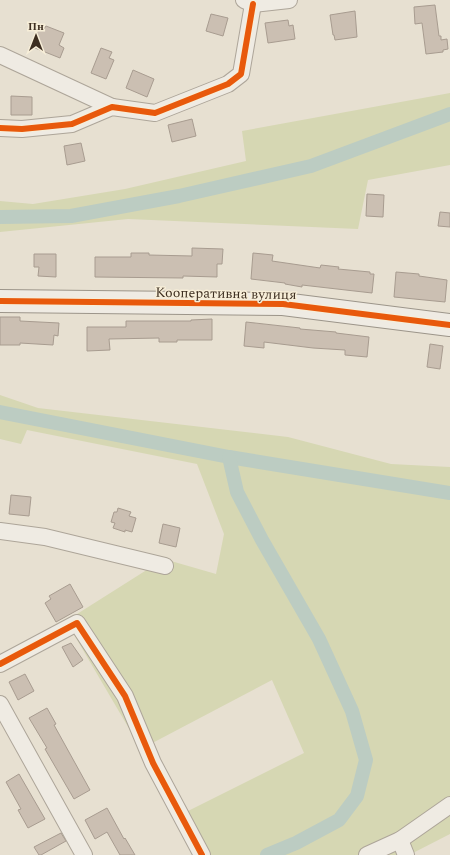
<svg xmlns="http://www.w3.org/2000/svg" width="450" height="855" font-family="Spectral,serif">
  <rect width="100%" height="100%" fill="#e7e0d1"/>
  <!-- green -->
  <g fill="#d6d7b3">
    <polygon points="450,93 450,165 368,180 358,229 128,219 0,232 0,201 33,204 125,189 246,161 242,131"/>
    <polygon points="0,395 38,408 288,437 391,464 450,467 450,834 409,855 197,855 178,816 304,753 272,680 141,749 66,621 164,559 216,574 224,534 197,464 27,430 21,444 0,439"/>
  </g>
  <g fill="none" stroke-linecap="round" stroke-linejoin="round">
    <!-- canal -->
    <g stroke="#bcccc2" stroke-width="14">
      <polyline points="0,217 71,216 179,196 311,166 450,114"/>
      <polyline points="0,412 229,457 450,493"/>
      <polyline points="229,457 237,492 262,540 319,639 352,711 366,760 357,796 339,820 296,843 267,855"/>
    </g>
  </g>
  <!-- building -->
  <g fill="#cbbfb2" stroke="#a89c90">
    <polygon points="435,5 439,36 441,36 441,40 447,39 448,49 443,50 443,52 426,54 422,23 415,24 414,7"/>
    <polygon points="355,11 357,37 335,40 334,35 333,35 330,15"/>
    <polygon points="211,14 228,18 223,36 206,31"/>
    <polygon points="288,20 289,26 293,25 295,39 268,43 265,23"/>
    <polygon points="46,26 64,33 59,45 64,48 60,58 30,46 38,27 44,29"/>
    <polygon points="101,48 112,52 109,58 114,60 106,79 91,73"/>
    <polygon points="133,70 154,79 147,97 126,88"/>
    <polygon points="11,96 32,97 32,115 11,115"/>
    <polygon points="192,119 196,136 172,142 168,125"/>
    <polygon points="81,143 85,161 67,165 64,146"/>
    <polygon points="367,194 384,195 383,217 366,216"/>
    <polygon points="440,212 450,213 450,227 438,226"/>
    <polygon points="192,248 223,249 222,264 217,264 217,277 183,276 183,278 95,277 95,257 131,257 131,253 149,253 149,255 192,256"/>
    <polygon points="253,253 273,255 272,261 320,268 321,265 339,267 338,269 370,272 370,274 374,274 372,293 302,285 302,287 285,284 285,283 251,279"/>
    <polygon points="34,254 56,254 56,277 38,276 39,267 34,267"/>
    <polygon points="396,272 419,274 419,276 447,280 445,302 394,297"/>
    <polygon points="0,317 20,317 20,321 59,323 58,336 54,335 53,345 20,343 20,345 0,345"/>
    <polygon points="212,319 212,340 177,340 177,342 159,342 159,338 109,339 110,350 87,351 87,327 126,327 126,321 191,321 191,320"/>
    <polygon points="246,322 300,328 300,329 336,332 336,333 369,337 367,357 345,355 345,350 313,348 264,342 264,348 244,346"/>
    <polygon points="430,344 443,346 440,369 427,367"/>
    <polygon points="11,495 31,497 29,516 9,514"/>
    <polygon points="118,508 131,512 129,516 136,518 132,532 125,530 125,532 113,528 115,523 111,522 114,512 117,512"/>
    <polygon points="163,524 180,528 176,547 159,543"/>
    <polygon points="70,584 83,607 56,622 45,603 51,599 49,596"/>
    <polygon points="71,643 83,660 73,667 62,647"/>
    <polygon points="25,674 34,691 18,700 9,682"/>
    <polygon points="47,708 56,724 54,725 90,790 74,799 45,749 47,748 29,718"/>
    <polygon points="19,774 45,819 28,828 18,810 21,809 6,782"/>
    <polygon points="107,808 124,839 125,838 135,855 120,855 107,832 95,839 85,820"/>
    <polygon points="61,833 66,841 41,855 39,855 34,847"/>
  </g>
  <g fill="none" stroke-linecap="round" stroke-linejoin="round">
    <defs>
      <g id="street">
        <polyline points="244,0 253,4 289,0"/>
        <polyline points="0,55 112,107"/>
        <polyline points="0,128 22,129 72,124 112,107 155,113 228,84 241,74 253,4"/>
        <polyline points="0,531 45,537 165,566"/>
        <polyline points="0,664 77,623 125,696 153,763 202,855"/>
        <polyline points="0,704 84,855"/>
        <polyline points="400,840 406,855"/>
        <polyline points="367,855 400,840 450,805"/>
      </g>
      <polyline id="secondary" points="0,301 283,304 450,325"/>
    </defs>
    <!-- street casing -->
    <use href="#street" stroke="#ada599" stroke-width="18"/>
    <!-- secondary casing -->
    <use href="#secondary" stroke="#9c958a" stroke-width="24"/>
    <!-- street -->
    <use href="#street" stroke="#efebe3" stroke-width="16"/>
    <!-- secondary -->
    <use href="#secondary" stroke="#efebe3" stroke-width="22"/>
    <defs>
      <g id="cycleway">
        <polyline points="0,128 22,129 72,124 112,107 155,113 228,84 241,74 253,4"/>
        <polyline points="0,301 283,304 450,325"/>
        <polyline points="0,664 77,623 125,696 153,763 202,855"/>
      </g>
    </defs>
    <!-- cycleway casing -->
    <use href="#cycleway" stroke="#f7eed8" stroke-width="8"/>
    <!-- cycleway -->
    <use href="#cycleway" stroke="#e8590c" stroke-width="6"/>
  </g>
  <g text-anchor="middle" stroke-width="3" stroke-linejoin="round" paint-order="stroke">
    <!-- street labels -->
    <g font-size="14" fill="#3d2e20" stroke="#f7eed8">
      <text transform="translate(226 293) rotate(1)" y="5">Кооперативна вулиця</text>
    </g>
  </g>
  <!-- north arrow -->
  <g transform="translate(36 36)" stroke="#f7eed8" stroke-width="3" paint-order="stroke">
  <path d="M0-3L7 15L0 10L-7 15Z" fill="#3d2e20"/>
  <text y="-6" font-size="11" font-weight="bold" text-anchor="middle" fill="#3d2e20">Пн</text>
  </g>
</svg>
